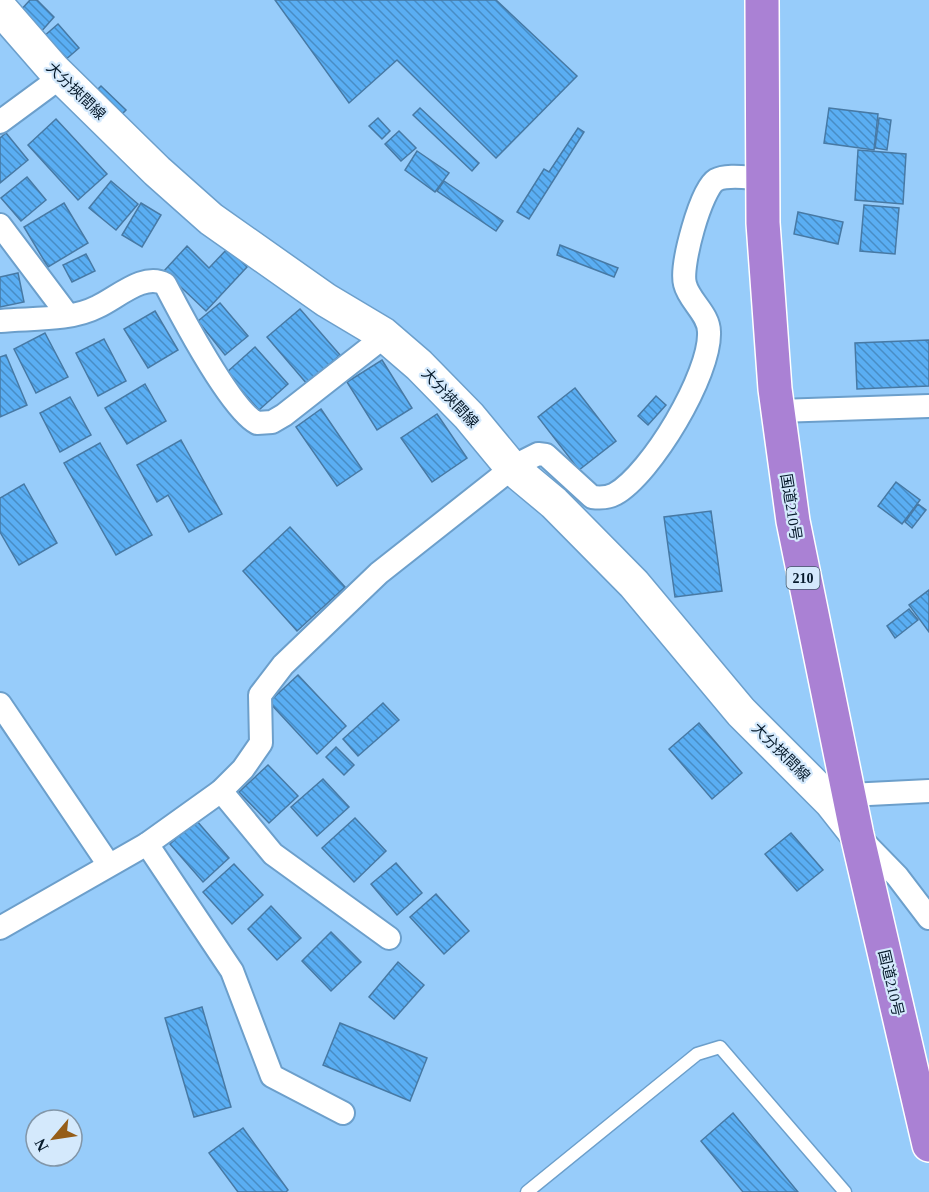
<svg xmlns="http://www.w3.org/2000/svg" width="929" height="1192" font-family="'Times New Roman','Noto Sans JP',serif">
  <defs>
    <pattern id="building-back-hatch" width="6" height="6" patternUnits="userSpaceOnUse" patternTransform="scale(1.5)"><rect width="6" height="6" fill="#5aaef3"/><path d="M-1 5l2 2M0 0l6 6M5-1l2 2" fill="none" stroke="#488dc5"/></pattern>
  </defs>
  <rect width="100%" height="100%" fill="#97ccfa"/>
  <!-- building -->
  <g fill="url(#building-back-hatch)" stroke="#4779a4" stroke-width="1.5">
    <polygon points="30,0 37,0 54,17 40,33 19,12"/>
    <polygon points="275,0 496,0 577,76 496,158 397,60 349,103"/>
    <polygon points="58,24 79,48 64,61 43,37"/>
    <polygon points="101,86 126,110 115,121 90,97"/>
    <polygon points="420,108 479,163 472,171 413,115"/>
    <polygon points="829,108 878,114 874,150 824,143"/>
    <polygon points="378,118 390,131 382,139 369,126"/>
    <polygon points="879,118 891,120 887,150 875,148"/>
    <polygon points="56,119 107,174 78,200 28,145"/>
    <polygon points="578,128 584,132 529,219 517,212 544,169 549,172"/>
    <polygon points="399,131 416,148 401,161 385,144"/>
    <polygon points="6,133 28,160 0,183 0,138"/>
    <polygon points="858,150 906,154 903,204 855,200"/>
    <polygon points="417,151 449,173 435,192 405,170"/>
    <polygon points="27,177 46,200 21,221 1,198"/>
    <polygon points="111,181 138,204 116,230 89,208"/>
    <polygon points="444,181 503,221 496,231 437,191"/>
    <polygon points="64,203 88,243 48,267 24,227"/>
    <polygon points="141,203 161,215 142,247 122,235"/>
    <polygon points="864,205 899,208 895,254 860,251"/>
    <polygon points="798,212 843,222 838,244 794,234"/>
    <polygon points="560,245 618,268 614,277 557,255"/>
    <polygon points="187,246 209,268 228,248 247,267 206,311 164,271"/>
    <polygon points="86,254 95,271 72,282 63,265"/>
    <polygon points="18,273 24,302 0,307 0,277"/>
    <polygon points="220,303 248,336 225,355 198,321"/>
    <polygon points="300,309 340,355 307,384 267,337"/>
    <polygon points="155,311 178,350 148,368 124,329"/>
    <polygon points="45,333 68,377 36,393 14,349"/>
    <polygon points="104,339 126,381 98,396 76,353"/>
    <polygon points="929,340 929,386 857,389 855,343"/>
    <polygon points="255,347 288,384 259,410 226,373"/>
    <polygon points="6,355 27,405 0,417 0,357"/>
    <polygon points="382,360 412,408 377,430 347,382"/>
    <polygon points="145,384 166,421 127,444 105,408"/>
    <polygon points="575,388 616,441 579,470 538,417"/>
    <polygon points="656,396 666,405 648,425 638,416"/>
    <polygon points="70,397 91,435 60,452 40,413"/>
    <polygon points="321,409 362,469 337,486 296,427"/>
    <polygon points="437,414 467,458 432,482 401,438"/>
    <polygon points="181,440 222,514 189,532 168,495 157,502 137,465"/>
    <polygon points="100,443 152,535 116,555 64,463"/>
    <polygon points="896,482 920,500 902,524 878,506"/>
    <polygon points="24,484 57,543 19,565 0,532 0,498"/>
    <polygon points="918,504 926,510 912,528 905,522"/>
    <polygon points="711,511 722,591 675,597 664,517"/>
    <polygon points="290,527 345,587 297,631 243,571"/>
    <polygon points="929,590 929,632 909,605"/>
    <polygon points="909,609 918,620 895,638 887,626"/>
    <polygon points="298,675 346,726 317,754 269,702"/>
    <polygon points="383,703 399,720 358,756 343,739"/>
    <polygon points="699,723 742,773 712,799 669,749"/>
    <polygon points="336,747 354,765 344,775 326,757"/>
    <polygon points="268,765 298,796 269,823 239,792"/>
    <polygon points="323,779 349,807 317,836 291,807"/>
    <polygon points="355,818 386,851 354,882 322,848"/>
    <polygon points="196,820 229,858 203,882 170,844"/>
    <polygon points="791,833 823,870 797,891 765,854"/>
    <polygon points="396,863 422,893 397,915 371,884"/>
    <polygon points="234,864 263,895 232,924 203,892"/>
    <polygon points="436,894 469,931 444,954 410,917"/>
    <polygon points="271,906 301,938 277,960 248,929"/>
    <polygon points="331,932 361,962 331,991 302,961"/>
    <polygon points="398,962 424,985 394,1019 369,997"/>
    <polygon points="202,1007 231,1107 194,1117 165,1018"/>
    <polygon points="340,1023 427,1058 410,1101 323,1065"/>
    <polygon points="733,1113 798,1192 743,1192 701,1141"/>
    <polygon points="243,1128 288,1190 286,1192 238,1192 209,1153"/>
  </g>
  <g fill="none" stroke-linecap="round" stroke-linejoin="round">
    <defs>
      <polyline id="lane" points="527,1192 697,1054 720,1047 845,1192"/>
      <g id="street">
        <polyline points="0,122 61,77"/>
        <polyline points="0,225 67,314"/>
        <path d="M0,321C30,318 70,321 97,307C117,298 144,272 165,284C180,313 231,410 257,423L272,422L284,415L385,336"/>
        <polyline points="778,411 929,406"/>
        <polyline points="0,704 109,865"/>
        <polyline points="221,791 273,854 389,938"/>
        <polyline points="849,795 929,791"/>
        <polyline points="858,836 897,876 929,918"/>
        <polyline points="147,844 232,971 272,1076 343,1113"/>
        <path d="M0,928L147,844L221,791L243,769L261,743L260,695L283,665L379,573L516,465L538,454L546,455L592,497C600,498 608,498 615,494C651,474 711,374 709,332C709,314 689,301 685,284C680,266 701,189 716,180C727,174 749,178 761,178"/>
      </g>
      <polyline id="secondary" points="0,8 54,70 157,171 211,219 326,300 383,334 419,365 469,416 512,468 554,503 634,584 741,712 831,802 857,835"/>
      <polyline id="highway" points="762,0 763,223 775,389 793,521 857,835 929,1145"/>
    </defs>
    <!-- lane casing -->
    <use href="#lane" stroke="#6c9fcb" stroke-width="15"/>
    <!-- street casing -->
    <use href="#street" stroke="#6c9fcb" stroke-width="26"/>
    <!-- secondary casing -->
    <use href="#secondary" stroke="#6c9fcb" stroke-width="36"/>
    <!-- highway casing -->
    <use href="#highway" stroke="#fff" stroke-width="36"/>
    <!-- lane -->
    <use href="#lane" stroke="#fff" stroke-width="12"/>
    <!-- street -->
    <use href="#street" stroke="#fff" stroke-width="22"/>
    <!-- secondary -->
    <use href="#secondary" stroke="#fff" stroke-width="33"/>
    <!-- highway -->
    <use href="#highway" stroke="#aa81d4" stroke-width="33"/>
  </g>
  <g text-anchor="middle" stroke-width="4.5" stroke-linejoin="round" paint-order="stroke">
    <!-- shield labels -->
    <rect fill="#d4e9fc" stroke="#44586a" stroke-width="1.5" x="786.5" y="567" width="33" height="22" rx="4.5"/>
    <g font-size="14" font-weight="bold" fill="#061a2b">
      <text x="803" y="583">210</text>
    </g>
    <!-- street labels -->
    <g font-size="15" fill="#061a2b" stroke="#d4e9fc">
      <text transform="translate(76 91) rotate(44)" y="5">大分挾間線</text>
      <text transform="translate(450 398) rotate(47)" y="5">大分挾間線</text>
      <text transform="translate(791 507) rotate(81)" y="5">国道210号</text>
      <text transform="translate(781 752) rotate(45)" y="5">大分挾間線</text>
      <text transform="translate(891 983) rotate(77)" y="5">国道210号</text>
    </g>
  </g>
  <!-- north arrow -->
  <g transform="translate(54 1138) rotate(241)"><circle r="28" fill="#d4e9fc" stroke="#8296a8" stroke-width="1.5"/>
  <path d="M0-4.5L10 22L0 15L-10 22Z" fill="#955d18"/>
  <text y="-9" font-size="16" font-weight="bold" text-anchor="middle" fill="#061a2b">N</text>
  </g>
</svg>
